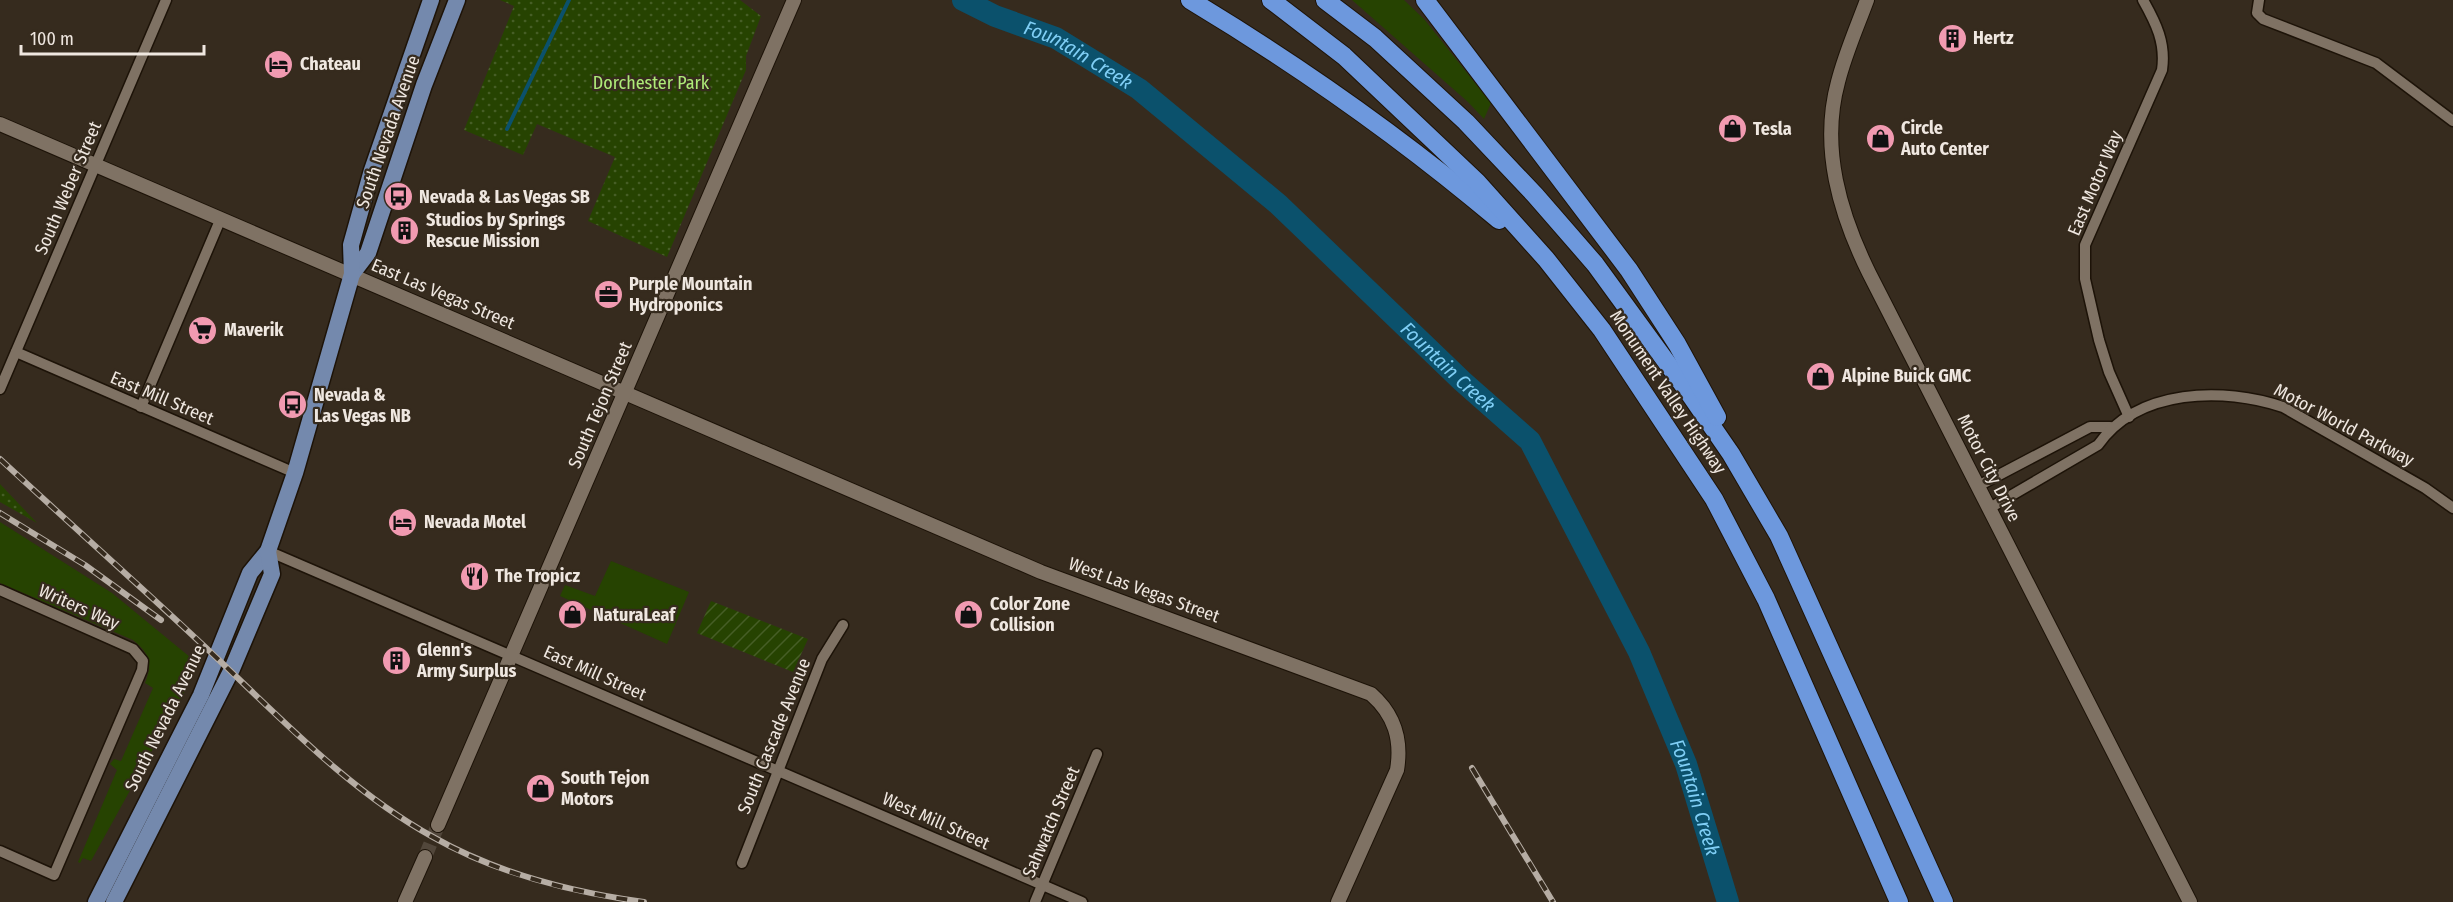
<svg xmlns="http://www.w3.org/2000/svg" width="2453" height="902" font-family="'Fira Sans Condensed',sans-serif">
  <defs>
    <pattern id="park-dots" width="8" height="8" patternUnits="userSpaceOnUse" patternTransform="scale(1.5)"><rect width="8" height="8" fill="#264301"/><path d="M2 2h.1M6 6h.1" fill="none" stroke="#465e26" stroke-width="1.8" stroke-linecap="round"/></pattern>
    <pattern id="garden-furrows" width="10" height="10" patternUnits="userSpaceOnUse" patternTransform="scale(1.5)"><rect width="10" height="10" fill="#264301"/><path d="M-1 1l2-2M0 10L10 0M9 11l2-2" fill="none" stroke="#465e26"/></pattern>
  </defs>
  <rect width="100%" height="100%" fill="#362b1e"/>
  <!-- grass -->
  <g fill="#264301">
    <polygon points="1352,0 1404,0 1424,19 1491,103 1484,119 1468,102"/>
    <path d="M0,522L112,593L196,662L185,691L91,861L83,858L80,863L78,862L117,770L110,764L114,759L121,761L153,688L145,683C153,663 150,654 133,640L0,583Z"/>
    <polygon points="611,561 689,592 667,644 560,596 565,585 595,596"/>
  </g>
  <!-- park -->
  <g fill="url(#park-dots)">
    <polygon points="500,0 740,0 761,16 746,56 746,70 667,257 588,221 615,157 537,124 523,155 464,130 514,6"/>
    <polygon points="0,484 37,523 0,502"/>
  </g>
  <!-- garden -->
  <polygon fill="url(#garden-furrows)" points="711,601 808,639 793,672 697,633"/>
  <g fill="none" stroke-linecap="round" stroke-linejoin="round">
    <!-- stream -->
    <polyline stroke="#0b516c" stroke-width="4" points="507,129 569,0"/>
    <!-- river -->
    <path stroke="#0b516c" stroke-width="22" id="s1" d="M963,0L995,16L1056,38L1139,89L1278,204L1462,381L1530,441L1639,652L1686,764L1728,902"/>
    <!-- tertiary-tunnel -->
    <polyline stroke="#52473b" stroke-width="14" stroke-dasharray="14 7" stroke-linecap="butt" points="425,857 438,825"/>
    <defs>
      <g id="minor">
        <polyline points="2259,0 2257,13 2263,19 2376,63 2453,121"/>
        <polyline points="16,352 295,473"/>
        <polyline points="0,389 166,0"/>
        <polyline points="141,407 221,218"/>
        <path d="M2129,417L2109,372L2099,340L2085,279V245L2162,70C2166,43 2156,23 2143,0"/>
        <polyline points="1978,486 2090,427 2110,427"/>
        <path d="M1988,509L2098,445C2138,388 2224,387 2283,407L2425,488L2453,508"/>
        <polyline points="268,551 1082,902"/>
        <polyline points="0,590 133,649 143,661 142,670 54,875 0,851"/>
        <polyline points="742,863 822,659 843,625"/>
        <polyline points="1035,902 1097,754"/>
      </g>
      <g id="tertiary">
        <path d="M1867,0C1857,27 1845,54 1838,82C1820,148 1840,214 1869,273L2190,902"/>
        <path d="M0,124L1041,572L1371,694C1395,715 1402,740 1397,770L1338,902"/>
        <polyline points="438,825 794,0"/>
        <polyline points="405,902 425,857"/>
      </g>
      <g id="primary">
        <polyline points="352,274 368,253 424,85 457,0"/>
        <polyline points="96,902 201,695 250,573 268,551 295,473 352,274 351,245 372,170 431,0"/>
        <polyline points="114,902 232,669 272,574 268,551"/>
      </g>
      <g id="motorway">
        <path d="M1190,0C1298,65 1402,138 1499,220"/>
        <polyline points="1271,0 1344,56 1477,182 1546,259 1602,330 1714,499 1766,599 1899,902"/>
        <polyline points="1325,0 1375,38 1466,122 1535,195 1595,264 1689,393 1731,454 1779,536 1944,902"/>
        <polyline points="1425,0 1629,270 1677,344 1717,417"/>
      </g>
    </defs>
    <!-- minor casing -->
    <use href="#minor" stroke="#1d1308" stroke-width="13"/>
    <!-- tertiary casing -->
    <use href="#tertiary" stroke="#1d1308" stroke-width="16"/>
    <!-- primary casing -->
    <use href="#primary" stroke="#1d1308" stroke-width="19"/>
    <!-- motorway casing -->
    <use href="#motorway" stroke="#1d1308" stroke-width="20"/>
    <!-- minor -->
    <use href="#minor" stroke="#7f7264" stroke-width="10"/>
    <!-- tertiary -->
    <use href="#tertiary" stroke="#7f7264" stroke-width="14"/>
    <!-- primary -->
    <use href="#primary" stroke="#7489ad" stroke-width="16"/>
    <!-- motorway -->
    <use href="#motorway" stroke="#6d98dd" stroke-width="18"/>
    <defs>
      <g id="rail">
        <path d="M0,459C68,522 137,583 204,646C276,713 346,789 433,837C498,874 570,892 644,902"/>
        <polyline points="0,513 85,565 161,620"/>
        <polyline points="1472,768 1553,902"/>
      </g>
    </defs>
    <!-- rail casing -->
    <use href="#rail" stroke="#b6ada4" stroke-width="6"/>
    <!-- rail -->
    <use href="#rail" stroke="#362b1e" stroke-width="4" stroke-dasharray="11" stroke-linecap="butt"/>
  </g>
  <!-- icons -->
  <defs>
    <symbol id="building-disc" viewBox="-11 -11 22 22"><circle r="9.5" fill="#f19ab1" stroke="#362b1e"/><path d="M-4-6H4V6H1V3H-1V6H-4ZM-2.5-4.3h1.7v1.8h-1.7ZM.8-4.3h1.7v1.8H.8ZM-2.5-1h1.7V.8h-1.7ZM.8-1h1.7V.8H.8Z" fill="#111"/></symbol>
    <symbol id="hotel-disc" viewBox="-11 -11 22 22"><circle r="9.5" fill="#f19ab1" stroke="#362b1e"/><path d="M-6-4.5h1.5V1H6V5H4.5V3h-9V5H-6ZM-4 0a1.8 1.8 0 1 1 3.6 0ZM.5 0V-2.5h3Q6-2.5 6 0Z" fill="#111"/></symbol>
    <symbol id="shop-disc" viewBox="-11 -11 22 22"><circle r="9.5" fill="#f19ab1" stroke="#362b1e"/><path d="M-5-2.5h2.3a2.7 3.5 0 0 1 5.4 0H5L5.5 6h-11ZM-1.5-2.5h3a1.5 2.3 0 0 0-3 0Z" fill="#111"/></symbol>
    <symbol id="bus-disc" viewBox="-11 -11 22 22"><circle r="9.5" fill="#f19ab1" stroke="#362b1e"/><path d="M-5-6H5V4H4V6H2V4H-2V6H-4V4H-5ZM-3.5-4V0h7V-4ZM-3.5 1.2v1.5H-2V1.2ZM2 1.2v1.5H3.5V1.2Z" fill="#111"/></symbol>
    <symbol id="office-disc" viewBox="-11 -11 22 22"><circle r="9.5" fill="#f19ab1" stroke="#362b1e"/><path d="M-6-3h4V-5.5h4V-3h4V5H-6ZM-1-4.5V-3h2v-1.5ZM-6 0V1H6V0Z" fill="#111"/></symbol>
    <symbol id="supermarket-disc" viewBox="-11 -11 22 22"><circle r="9.5" fill="#f19ab1" stroke="#362b1e"/><path d="M-6-5.5h2.5l.6 2H6L4.5 2H-2.5L-4.4-4H-6ZM-1.5 3.2a1.3 1.3 0 1 0 .1 0ZM3 3.2a1.3 1.3 0 1 0 .1 0Z" fill="#111"/></symbol>
    <symbol id="restaurant-disc" viewBox="-11 -11 22 22"><circle r="9.5" fill="#f19ab1" stroke="#362b1e"/><path d="M-5-6h1v4h1v-4h1v4h1v-4h1v5L-1.5 .5V6h-2V.5L-5-1ZM5-6V6H3V1.5H1.5Q1.5-4 5-6Z" fill="#111"/></symbol>
  </defs>
  <g fill-rule="evenodd">
    <use href="#building-disc" x="1936" y="22" width="33" height="33"/>
    <use href="#hotel-disc" x="262" y="48" width="33" height="33"/>
    <use href="#shop-disc" x="1716" y="112" width="33" height="33"/>
    <use href="#shop-disc" x="1864" y="122" width="33" height="33"/>
    <use href="#bus-disc" x="382" y="180" width="33" height="33"/>
    <use href="#building-disc" x="388" y="214" width="33" height="33"/>
    <use href="#office-disc" x="592" y="278" width="33" height="33"/>
    <use href="#supermarket-disc" x="186" y="314" width="33" height="33"/>
    <use href="#shop-disc" x="1804" y="360" width="33" height="33"/>
    <use href="#bus-disc" x="276" y="388" width="33" height="33"/>
    <use href="#hotel-disc" x="386" y="506" width="33" height="33"/>
    <use href="#restaurant-disc" x="458" y="560" width="33" height="33"/>
    <use href="#shop-disc" x="952" y="598" width="33" height="33"/>
    <use href="#shop-disc" x="556" y="598" width="33" height="33"/>
    <use href="#building-disc" x="380" y="644" width="33" height="33"/>
    <use href="#shop-disc" x="524" y="772" width="33" height="33"/>
  </g>
  <g text-anchor="middle" stroke-width="4.5" stroke-linejoin="round" paint-order="stroke">
    <!-- poi labels -->
    <g font-size="18" font-weight="bold" fill="#efe7e0" stroke="#362b1e" text-anchor="start">
      <text x="1973" y="44">Hertz</text>
      <text x="300" y="70">Chateau</text>
      <text x="1901" y="134">Circle<tspan x="1901" dy="21">Auto Center</tspan></text>
      <text x="1753" y="135">Tesla</text>
      <text x="419" y="203">Nevada &amp; Las Vegas SB</text>
      <text x="426" y="226">Studios by Springs<tspan x="426" dy="21">Rescue Mission</tspan></text>
      <text x="629" y="290">Purple Mountain<tspan x="629" dy="21">Hydroponics</tspan></text>
      <text x="224" y="336">Maverik</text>
      <text x="1842" y="382">Alpine Buick GMC</text>
      <text x="314" y="401">Nevada &amp;<tspan x="314" dy="21">Las Vegas NB</tspan></text>
      <text x="424" y="528">Nevada Motel</text>
      <text x="495" y="582">The Tropicz</text>
      <text x="990" y="610">Color Zone<tspan x="990" dy="21">Collision</tspan></text>
      <text x="593" y="621">NaturaLeaf</text>
      <text x="417" y="656">Glenn's<tspan x="417" dy="21">Army Surplus</tspan></text>
      <text x="561" y="784">South Tejon<tspan x="561" dy="21">Motors</tspan></text>
    </g>
    <!-- park labels -->
    <g font-size="18" fill="#aeeb78" stroke="#362b1e">
      <text x="651" y="89">Dorchester Park</text>
    </g>
    <!-- street labels -->
    <g font-size="18" fill="#efe7e0" stroke="#362b1e">
      <text transform="translate(388 132) rotate(-71)" y="6">South Nevada Avenue</text>
      <text transform="translate(2095 183) rotate(-67)" y="6">East Motor Way</text>
      <text transform="translate(68 188) rotate(-67)" y="6">South Weber Street</text>
      <text transform="translate(443 294) rotate(23)" y="6">East Las Vegas Street</text>
      <text transform="translate(1668 392) rotate(56)" y="6">Monument Valley Highway</text>
      <text transform="translate(162 398) rotate(23)" y="6">East Mill Street</text>
      <text transform="translate(600 405) rotate(-67)" y="6">South Tejon Street</text>
      <text transform="translate(2344 425) rotate(28)" y="6">Motor World Parkway</text>
      <text transform="translate(1989 468) rotate(63)" y="6">Motor City Drive</text>
      <text transform="translate(1144 590) rotate(20)" y="6">West Las Vegas Street</text>
      <text transform="translate(79 607) rotate(24)" y="6">Writers Way</text>
      <text transform="translate(595 673) rotate(24)" y="6">East Mill Street</text>
      <text transform="translate(165 718) rotate(-64)" y="6">South Nevada Avenue</text>
      <text transform="translate(774 736) rotate(-68)" y="6">South Cascade Avenue</text>
      <text transform="translate(936 821) rotate(24)" y="6">West Mill Street</text>
      <text transform="translate(1051 822) rotate(-67)" y="6">Sahwatch Street</text>
    </g>
    <!-- water labels -->
    <g font-size="20" font-style="italic" fill="#7fcef5" stroke="#362b1e">
      <text dy="7" stroke="none"><textPath href="#s1" startOffset="128">Fountain Creek</textPath></text>
      <text dy="7" stroke="none"><textPath href="#s1" startOffset="614">Fountain Creek</textPath></text>
      <text dy="7" stroke="none"><textPath href="#s1" startOffset="1118">Fountain Creek</textPath></text>
    </g>
  </g>
  <!-- scale -->
  <path d="M21 45v9h183v-9" fill="none" stroke="#efe7e0" stroke-width="3"/>
  <text x="30" y="45" font-size="18" fill="#efe7e0" stroke="#362b1e" stroke-width="4.5" paint-order="stroke">100 m</text>
</svg>
